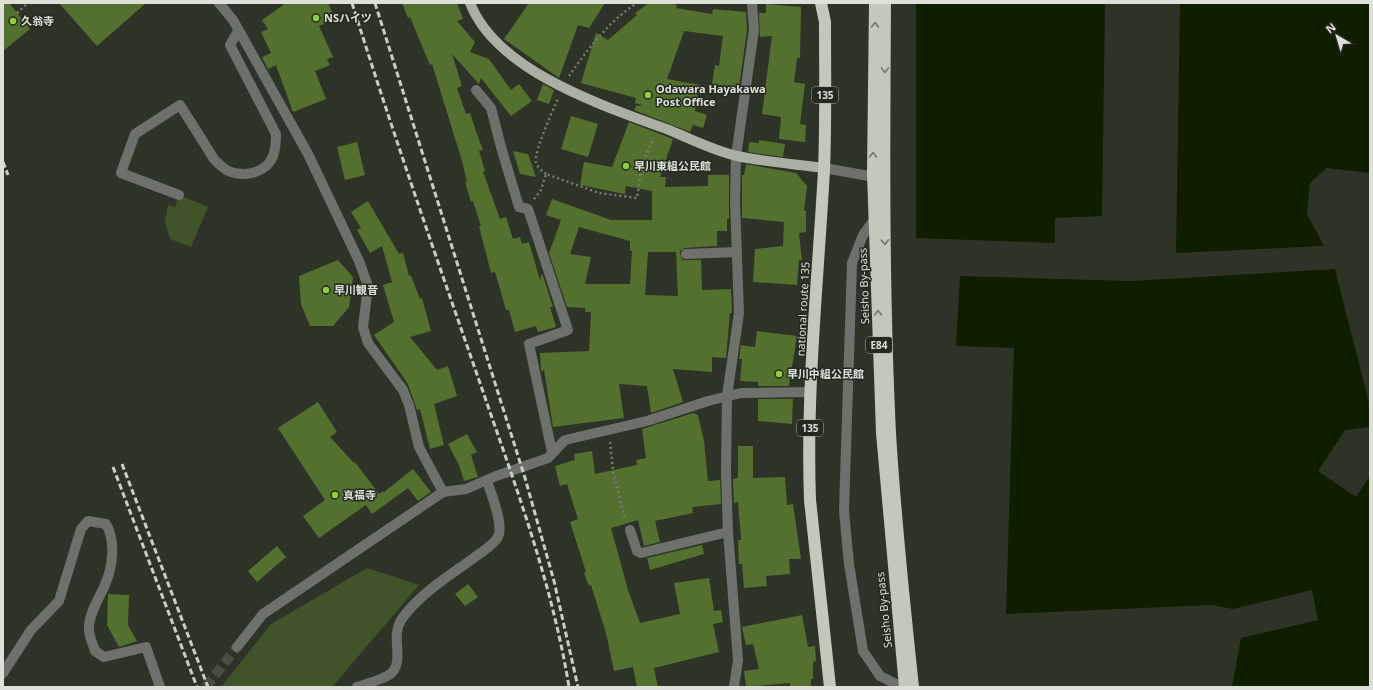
<svg xmlns="http://www.w3.org/2000/svg" width="1373" height="690" font-family="'Noto Sans','Noto Sans JP',sans-serif">
  <rect width="100%" height="100%" fill="#2e3328"/>
  <!-- green -->
  <g fill="#405329">
    <polygon points="179,195 208,207 191,247 170,239 165,221 168,205 175,207"/>
    <polygon points="367,568 419,585 332,687 221,687 271,624"/>
  </g>
  <!-- water -->
  <g fill="#101e00">
    <polygon points="916,3 1105,3 1102,216 1055,218 1055,243 916,238"/>
    <polygon points="1180,3 1370,3 1370,173 1327,168 1310,183 1307,214 1324,246 1176,253"/>
    <polygon points="1335,269 1370,407 1370,427 1345,430 1318,471 1356,497 1370,476 1370,687 1232,687 1241,638 1318,620 1312,590 1233,609 1212,605 1006,614 1014,348 956,346 960,276 1131,281"/>
  </g>
  <!-- building -->
  <g fill="#53702f" fill-rule="evenodd">
    <polygon points="3,3 9,3 30,29 3,51"/>
    <polygon points="59,3 146,3 97,46"/>
    <polygon points="286,3 328,3 335,19 319,26 333,57 327,59 330,65 315,71 326,99 293,112 276,65 268,69 262,57 271,53 261,32 268,29 262,20"/>
    <polygon points="402,3 457,3 463,19 457,21 475,42 470,52 489,59 511,90 519,84 532,101 511,116 481,78 479,84 452,54 462,86 457,88 466,114 470,113 477,134 483,150 479,151 485,171 483,172 500,219 506,217 513,239 520,237 522,244 529,242 540,280 542,273 553,307 550,307 556,327 538,332 536,326 515,332 509,310 506,310 495,272 491,273 479,226 481,226 473,201 471,202 465,182 467,182 462,161 432,64 430,65 410,17 408,18"/>
    <polygon points="529,3 605,3 589,28 578,25 559,78 504,39"/>
    <polygon points="649,3 668,3 677,5 676,8 712,14 713,9 746,12 747,30 739,88 712,84 715,65 719,66 723,36 684,31 667,79 700,85 695,111 707,115 703,128 693,125 690,132 634,110 636,106 642,105 635,103 636,98 581,83 596,33 608,40 637,15 635,13"/>
    <polygon points="766,4 801,7 800,58 797,58 794,82 805,84 800,124 806,125 805,142 779,139 781,117 762,114 772,36 760,37 759,13 766,13"/>
    <polygon points="543,84 554,90 549,104 537,100"/>
    <polygon points="571,116 598,124 588,157 561,149"/>
    <path d="M629,122L673,139L660,177H666L665,187L708,186V175H729V219H727V231H717V246L685,248L680,251V254L683,260H701L702,290L731,289L732,313H730L726,358L712,357V372L673,369L683,402L651,413L647,386L619,384L624,418L553,427L544,370L541,371L540,353L589,351L591,312H585V308L567,307L549,253L561,220L546,215L552,199L611,220H652V191L626,186L625,194L580,185L584,162L612,167ZM579,227L630,241V251H632L630,284H585L591,257L570,254ZM648,252H676L678,296L645,295Z"/>
    <polygon points="759,140 785,144 783,157 748,152 749,142 759,143"/>
    <polygon points="357,142 365,175 345,180 337,147"/>
    <polygon points="513,151 528,154 536,177 520,174"/>
    <polygon points="746,164 796,173 807,186 804,211 806,211 806,232 799,233 802,260 799,260 797,285 753,282 755,249 783,246 784,222 742,218 742,175 744,175"/>
    <polygon points="368,201 399,254 403,253 409,276 411,276 420,299 422,298 431,331 410,337 437,370 448,366 457,396 434,404 444,445 430,449 420,409 417,410 408,384 374,335 394,322 383,285 392,282 382,246 370,253 357,230 361,228 351,212"/>
    <polygon points="338,260 353,277 349,307 333,326 310,326 301,304 299,276"/>
    <polygon points="757,331 797,336 792,367 791,367 789,386 758,386 758,382 740,381 742,359 739,359 741,345 755,347"/>
    <polygon points="758,399 793,399 792,424 758,421"/>
    <polygon points="318,402 337,432 330,437 354,463 355,462 379,494 383,491 384,492 413,469 431,492 418,501 408,488 372,514 366,505 319,538 303,516 325,500 278,428"/>
    <polygon points="693,413 698,415 704,441 708,481 720,480 721,504 692,507 693,513 655,521 660,542 644,546 638,520 611,528 628,590 640,623 680,614 674,583 709,578 714,611 721,610 723,622 713,624 719,652 654,668 658,687 637,687 633,667 614,671 606,633 591,585 589,586 584,573 586,572 570,522 578,519 567,484 560,486 555,466 575,460 574,454 592,451 595,474 637,465 636,460 646,458 642,429"/>
    <polygon points="467,434 477,452 471,455 478,477 464,481 459,465 448,444"/>
    <polygon points="738,446 753,446 753,478 785,477 787,505 793,504 801,559 789,559 790,574 766,576 767,586 744,588 742,564 739,564 738,540 741,540 738,502 734,503 733,479 738,478"/>
    <polygon points="702,545 704,554 650,570 647,558"/>
    <polygon points="277,546 286,557 257,582 248,571"/>
    <polygon points="468,584 478,597 465,606 455,594"/>
    <polygon points="108,594 129,595 128,625 137,641 119,647 107,625"/>
    <polygon points="802,615 808,647 815,646 816,661 813,662 813,679 811,679 811,686 790,687 790,683 746,687 744,671 759,669 753,644 746,645 742,627"/>
  </g>
  <g fill="none" stroke-linecap="round" stroke-linejoin="round">
    <!-- minor-tunnel -->
    <polyline stroke="#484d43" stroke-width="10" stroke-dasharray="10 5" stroke-linecap="butt" points="206,687 237,647"/>
    <!-- path -->
    <g stroke="#787d74" stroke-width="2.5" stroke-dasharray="2 3" stroke-linecap="butt">
      <polyline points="17,13 28,3"/>
      <path d="M569,76C588,49 609,21 637,3"/>
      <path d="M546,174C542,171 537,167 536,162C534,151 553,111 558,98"/>
      <polyline points="534,199 541,190 546,174 599,193 637,198 642,164 654,138"/>
      <polyline points="610,442 613,471 625,519"/>
    </g>
    <!-- minor -->
    <g stroke="#6e716b" stroke-width="10">
      <polyline points="219,3 233,20 308,154 359,261 368,286 363,327 368,343 403,390 409,405 419,447 443,492"/>
      <polyline points="476,90 491,108 501,147 519,207 528,209 568,330 529,344 552,452"/>
      <polyline points="824,168 869,176 878,185"/>
      <path d="M179,195L121,173L135,134L180,105L214,159C219,164 224,170 231,172C247,177 267,172 273,156C276,148 276,141 276,134L230,45L238,31"/>
      <polyline points="877,216 863,235 852,263 844,511 849,564 863,651 880,676 902,687"/>
      <polyline points="686,254 737,252"/>
      <polyline points="630,530 637,551 641,553 728,532"/>
      <polyline points="237,647 263,614 443,492 466,489 496,476 548,458 565,440 647,421 708,401 741,393 811,392"/>
      <path d="M3,673L31,630L59,601L81,529L88,521L106,524C116,541 113,568 104,587C99,598 89,614 89,627C88,634 93,644 95,651L104,657L146,647L160,687"/>
      <path d="M357,687C367,683 379,681 389,675C403,666 395,646 397,632C398,623 403,617 408,611C427,589 452,574 475,557C481,552 494,545 498,537C504,525 491,493 487,481"/>
      <polyline points="734,687 738,660 728,532 726,472 727,396 739,313 735,202 736,156 754,30 752,3"/>
    </g>
    <!-- major -->
    <path stroke="#aab0a4" stroke-width="10" d="M470,3C497,72 604,106 669,130C691,139 714,151 737,156C765,162 795,164 824,168"/>
    <!-- highway -->
    <g stroke="#c2c9bb" stroke-width="12">
      <path d="M821,3L825,22C825,71 826,121 824,170C818,280 806,390 810,500L830,687"/>
      <path d="M885,3C884,146 883,290 890,433C895,518 904,603 913,687"/>
    </g>
    <!-- rail -->
    <g stroke="#c9cec6" stroke-width="3" stroke-dasharray="6 3" stroke-linecap="butt">
      <path d="M352,3C392,130 436,257 480,383C514,482 552,582 569,687"/>
      <polyline points="375,3 525,478 554,581 578,687"/>
      <polyline points="3,162 8,175"/>
      <polyline points="122,464 208,687"/>
      <polyline points="113,467 197,687"/>
    </g>
    <!-- highway-bridge -->
    <polyline stroke="#c2c9bb" stroke-width="12" points="875,3 873,173 882,433 905,687"/>
  </g>
  <!-- one-way arrows -->
  <defs><path id="oneway-chevron" d="M-2-3.5L2.5 0L-2 3.5" fill="none" stroke-width="1.6" stroke-linecap="round" stroke-linejoin="round"/></defs>
  <g stroke="#73796d">
    <use href="#oneway-chevron" transform="translate(875 25) rotate(-89)"/>
    <use href="#oneway-chevron" transform="translate(885 70) rotate(91)"/>
    <use href="#oneway-chevron" transform="translate(873 155) rotate(-89)"/>
    <use href="#oneway-chevron" transform="translate(885 242) rotate(88)"/>
    <use href="#oneway-chevron" transform="translate(878 313) rotate(-92)"/>
  </g>
  <!-- markers -->
  <g fill="#93cd3e" stroke="#24291f" stroke-width="1.5">
    <circle cx="316" cy="18" r="4"/>
    <circle cx="13" cy="21" r="4"/>
    <circle cx="648" cy="95" r="4"/>
    <circle cx="626" cy="166" r="4"/>
    <circle cx="326" cy="290" r="4"/>
    <circle cx="779" cy="374" r="4"/>
    <circle cx="335" cy="495" r="4"/>
  </g>
  <g text-anchor="middle" stroke-width="3" stroke-linejoin="round" paint-order="stroke">
    <!-- shield labels -->
    <g fill="#24291f" stroke="#a6aaa2" stroke-width="1">
      <rect x="812" y="87" width="26" height="16" rx="3"/>
      <rect x="866" y="337" width="26" height="16" rx="3"/>
      <rect x="797" y="420" width="26" height="16" rx="3"/>
    </g>
    <g font-size="10" font-weight="bold" fill="#dde1da">
      <text x="825" y="99">135</text>
      <text x="879" y="349">E84</text>
      <text x="810" y="432">135</text>
    </g>
    <!-- poi labels -->
    <g font-size="11" font-weight="bold" fill="#dde1da" stroke="#24291f" text-anchor="start">
      <text x="324" y="22">NSハイツ</text>
      <text x="21" y="25">久翁寺</text>
      <text x="656" y="93">Odawara Hayakawa<tspan x="656" dy="13">Post Office</tspan></text>
      <text x="634" y="170">早川東組公民館</text>
      <text x="334" y="294">早川観音</text>
      <text x="787" y="378">早川中組公民館</text>
      <text x="343" y="499">真福寺</text>
    </g>
    <!-- street labels -->
    <g font-size="11" fill="#dde1da" stroke="#24291f">
      <text transform="translate(864 286) rotate(-92)" y="4">Seisho By-pass</text>
      <text transform="translate(803 309) rotate(-87)" y="4">national route 135</text>
      <text transform="translate(884 610) rotate(-96)" y="4">Seisho By-pass</text>
    </g>
  </g>
  <!-- border -->
  <rect width="1373" height="690" fill="none" stroke="#dde1da" stroke-width="8"/>
  <!-- north arrow -->
  <g transform="translate(1337 36) rotate(322)" stroke="#24291f" stroke-width="3" paint-order="stroke">
  <path d="M0-3L7 15L0 10L-7 15Z" fill="#dde1da"/>
  <text y="-6" font-size="11" font-weight="bold" text-anchor="middle" fill="#dde1da">N</text>
  </g>
</svg>
